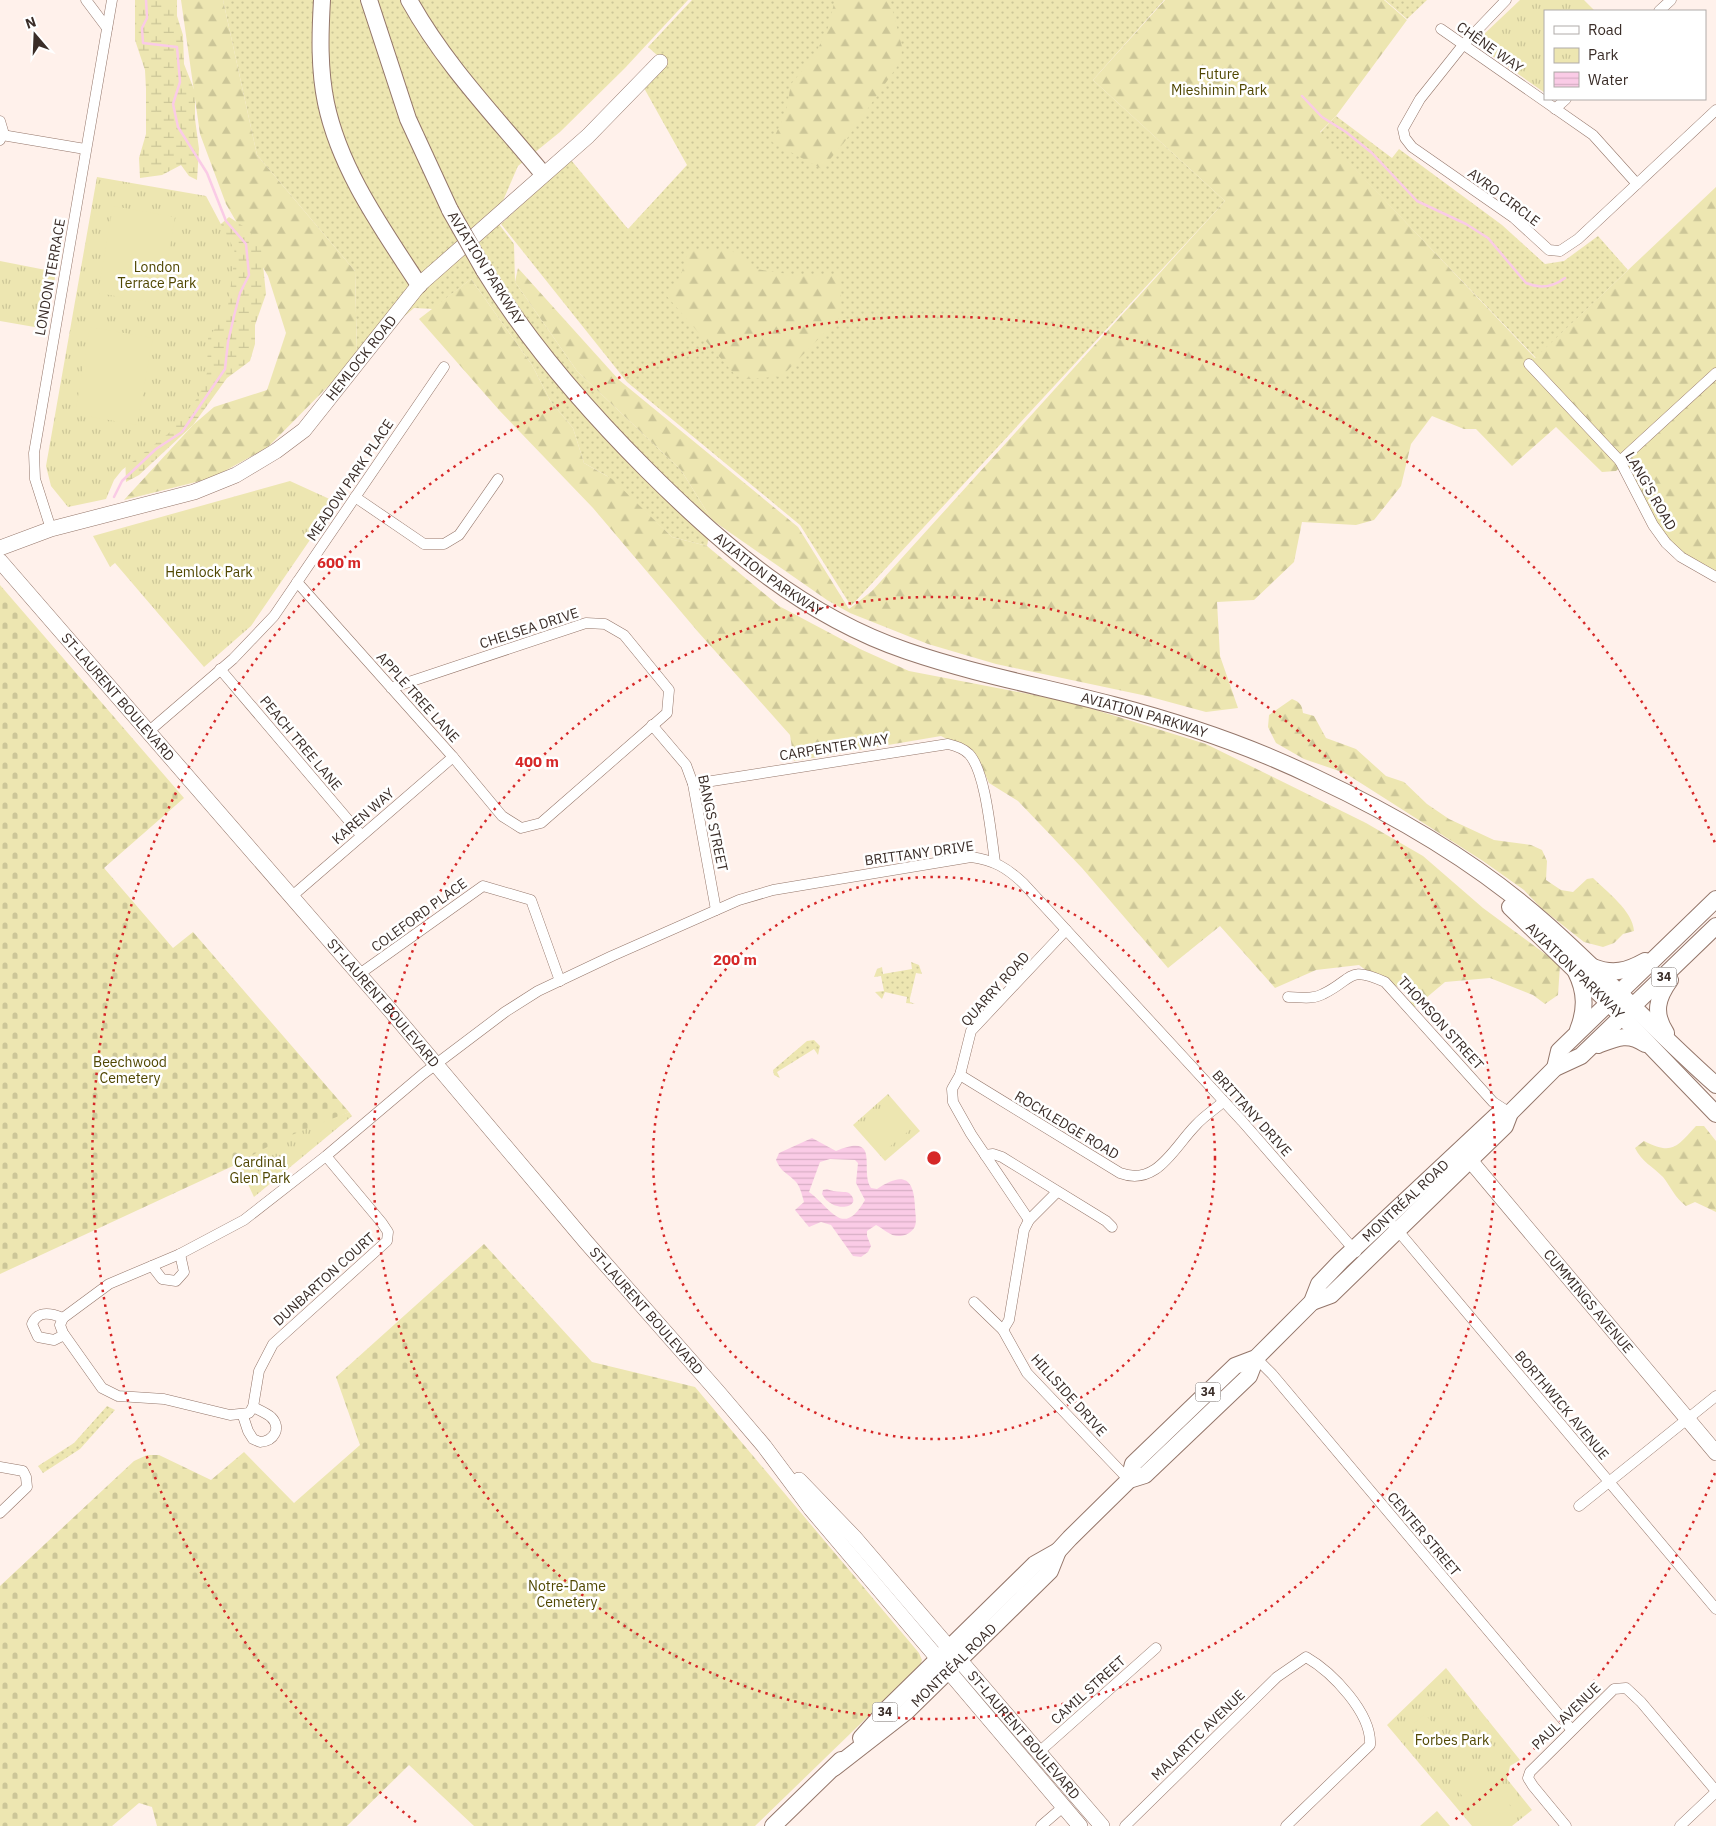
<svg xmlns="http://www.w3.org/2000/svg" width="1716" height="1826" font-family="'IBM Plex Sans',sans-serif">
  <defs>
    <pattern id="grass-dots" width="8" height="8" patternUnits="userSpaceOnUse" patternTransform="scale(1.25)"><rect width="8" height="8" fill="#ede6b1"/><path d="M2 2h.1M6 6h.1" fill="none" stroke="#ccc698" stroke-width="1.8" stroke-linecap="round"/></pattern>
    <pattern id="forest-firs" width="22" height="20" patternUnits="userSpaceOnUse" patternTransform="scale(1.25)"><rect width="22" height="20" fill="#ede6b1"/><path d="M5 1l3.5 6h-7zM16 11l3.5 6h-7z" fill="#ccc698"/></pattern>
    <pattern id="wetland-marsh" width="20" height="14" patternUnits="userSpaceOnUse" patternTransform="scale(1.25)"><rect width="20" height="14" fill="#ede6b1"/><path d="M1 5h8M5 5V1M11 12h8M15 12V8" fill="none" stroke="#ccc698"/></pattern>
    <pattern id="cemetery-stones" width="16" height="16" patternUnits="userSpaceOnUse" patternTransform="scale(1.25)"><rect width="16" height="16" fill="#ede6b1"/><path d="M2 7V4a2 2 0 0 1 4 0v3zM10 15v-3a2 2 0 0 1 4 0v3z" fill="#ccc698"/></pattern>
    <pattern id="park-tufts" width="24" height="20" patternUnits="userSpaceOnUse" patternTransform="scale(1.25)"><rect width="24" height="20" fill="#ede6b1"/><path d="M3 7l-1-3M5 7V3M7 7l1-3M15 17l-1-3M17 17v-4M19 17l1-3" fill="none" stroke="#ccc698"/></pattern>
    <pattern id="water-rules" width="6" height="5" patternUnits="userSpaceOnUse" patternTransform="scale(1.25)"><rect width="6" height="5" fill="#facbe6"/><path d="M0 2.5h6" fill="none" stroke="#d7afc5"/></pattern>
  </defs>
  <rect width="100%" height="100%" fill="#fff1eb"/>
  <!-- grass -->
  <g fill="url(#grass-dots)">
    <polygon points="223,0 688,0 625,68 560,132 518,166 495,219 514,244 515,282 577,371 681,470 712,520 707,546 672,537 607,476 584,463 573,428 551,402 532,365 471,279 433,309 414,308 357,357 355,271 257,155"/>
    <polygon points="692,0 1164,0 1093,80 1225,201 851,606 800,525 627,382 501,224 571,160 628,229 687,165 644,88 667,64 648,47"/>
    <polygon points="1385,0 1427,0 1407,19"/>
    <polygon points="1336,116 1392,158 1399,149 1502,225 1545,264 1564,261 1598,236 1628,270 1536,358 1320,133"/>
    <polygon points="911,962 919,965 922,974 916,973 910,998 910,1002 915,1004 906,1003 907,997 885,992 882,999 875,992 884,991 881,976 874,977 877,969 882,967 883,974 912,969"/>
    <polygon points="814,1040 820,1046 818,1055 814,1049 777,1072 780,1078 774,1075 773,1070 807,1041"/>
    <polygon points="107,1406 115,1410 80,1449 43,1473 38,1466 74,1443"/>
  </g>
  <!-- forest -->
  <g fill="url(#forest-firs)">
    <polygon points="181,0 223,0 257,155 355,271 357,357 268,447 212,478 124,500 193,425 214,407 267,390 286,333 268,276 226,204 200,134"/>
    <polygon points="835,0 890,0 902,47 901,61 846,140 822,169 772,142 786,112 791,84 813,58 827,31"/>
    <path d="M1165,0H1384L1407,20L1336,116L1320,132L1535,358L1716,187V573C1706,567 1695,563 1686,556C1655,532 1642,497 1625,463L1616,471L1602,472L1556,427L1512,466L1476,429H1464L1432,416L1411,444L1401,486L1374,520L1356,525L1302,522L1294,562L1254,600L1217,602L1220,656L1238,708L1206,712L1147,696L996,664L928,644L850,613L827,600L712,520L681,470L577,371L515,282L518,268L619,380L798,527L849,609L872,591L1225,201L1093,80Z"/>
    <polygon points="731,250 756,269 794,275 841,275 841,316 782,376 750,379 736,376 665,294 678,285 688,251"/>
    <polygon points="471,279 532,365 551,402 573,428 584,463 612,479 672,537 707,546 779,606 860,649 909,671 1070,702 1206,744 1366,823 1423,856 1483,908 1560,965 1558,995 1545,1004 1533,995 1490,978 1445,982 1413,1009 1407,991 1371,974 1359,965 1316,970 1275,988 1220,926 1168,968 1082,868 1018,801 989,783 976,754 941,736 794,761 790,735 699,633 593,508 499,410 419,319"/>
    <path d="M1292,699C1300,702 1302,705 1303,713L1314,716L1326,738L1356,749L1386,776L1404,782L1427,804L1449,819L1494,840L1531,845L1542,850L1547,861L1546,880L1561,890L1573,892L1587,879L1593,878C1606,891 1633,911 1634,931L1623,934L1614,943L1603,947L1584,942L1541,908L1524,890L1483,861L1345,773L1304,759L1276,743L1268,727L1269,715Z"/>
    <path d="M1696,1126H1704L1716,1141V1212L1695,1202L1686,1206C1675,1198 1671,1187 1663,1177C1653,1167 1641,1161 1635,1148L1644,1141C1672,1155 1676,1148 1696,1126Z"/>
  </g>
  <!-- wetland -->
  <g fill="url(#wetland-marsh)">
    <polygon points="135,0 177,0 177,16 183,35 184,64 195,92 195,119 199,149 197,180 189,176 181,165 162,175 140,178 139,158 146,134 146,89 145,70 135,40"/>
    <polygon points="229,217 246,228 261,246 266,294 255,325 255,344 250,361 227,378 193,425 139,475 126,482 125,454 201,241"/>
  </g>
  <!-- cemetery -->
  <g fill="url(#cemetery-stones)">
    <polygon points="0,585 184,798 104,868 173,948 193,932 349,1112 0,1274"/>
    <polygon points="484,1244 592,1362 695,1387 919,1653 922,1660 920,1666 755,1826 474,1826 409,1765 347,1826 157,1826 152,1807 139,1803 112,1826 0,1826 0,1586 134,1461 147,1455 159,1455 211,1480 244,1452 294,1503 360,1445 336,1377"/>
  </g>
  <!-- park -->
  <g fill="url(#park-tufts)">
    <polygon points="1520,0 1584,0 1595,11 1545,11 1545,93 1484,50 1480,42 1482,36"/>
    <polygon points="97,177 206,196 234,249 235,255 228,306 223,318 208,338 207,373 199,396 169,433 122,470 114,480 106,499 68,507 51,486 46,466"/>
    <polygon points="0,261 56,272 46,329 0,321"/>
    <polygon points="290,481 336,502 251,626 204,667 115,563 110,567 93,536"/>
    <polygon points="888,1094 920,1131 885,1161 853,1125"/>
    <polygon points="349,1112 352,1116 254,1197 238,1163 284,1138"/>
    <polygon points="1446,1668 1520,1760 1510,1766 1507,1779 1532,1810 1512,1826 1472,1826 1387,1725"/>
  </g>
  <!-- pitch -->
  <g fill="#ede6b1">
    <polygon points="113,206 175,217 160,304 98,293"/>
    <polygon points="90,327 153,338 137,425 75,414"/>
    <polygon points="889,1103 911,1129 899,1139 877,1113"/>
    <polygon points="873,1117 895,1142 884,1152 862,1127"/>
    <polygon points="1425,1714 1442,1734 1431,1744 1413,1724"/>
    <polygon points="1477,1766 1513,1809 1493,1826 1487,1826 1454,1786"/>
    <polygon points="1437,1811 1450,1826 1420,1826"/>
  </g>
  <!-- water -->
  <g fill="url(#water-rules)" fill-rule="evenodd">
    <path d="M812,1138L836,1151C882,1132 859,1170 871,1188L877,1189C901,1173 914,1175 915,1207C915,1212 917,1221 915,1226C913,1232 905,1236 900,1236C891,1237 884,1229 876,1225L867,1231V1236L871,1246L868,1252L861,1257L853,1256L831,1225L821,1222L809,1227L795,1210L804,1202C802,1195 800,1185 794,1180C785,1171 782,1173 776,1160L779,1153ZM830,1159L855,1160L858,1163L856,1183L865,1200C843,1239 831,1208 809,1192L820,1162Z"/>
    <path d="M827,1189C835,1193 847,1191 849,1193C865,1207 833,1215 822,1194L823,1190Z"/>
  </g>
  <g fill="none" stroke-linecap="round" stroke-linejoin="round">
    <!-- stream -->
    <g stroke="#facbe6" stroke-width="2.5">
      <path d="M1302,96L1322,117L1346,132L1372,153L1417,201L1466,224L1488,238L1526,283C1540,289 1553,287 1565,278"/>
      <polyline points="114,497 122,481 156,449 182,432 225,369 228,342 234,316 240,293 249,275 246,244 226,221 207,173 178,127 173,104 180,82 177,47 143,43 142,28 147,18 146,0"/>
    </g>
    <defs>
      <g id="street">
        <polyline points="86,0 107,28"/>
        <polyline points="1506,0 1463,45 1420,99 1403,129 1405,138 1412,147 1514,218 1549,250 1560,251 1578,239 1716,110"/>
        <polyline points="1659,11 1671,0"/>
        <polyline points="1441,29 1593,135 1637,184"/>
        <polyline points="1555,109 1566,99"/>
        <polyline points="0,121 3,131 0,140"/>
        <polyline points="2,135 85,149"/>
        <polyline points="1529,364 1620,461 1653,525 1666,543 1681,557 1716,577"/>
        <polyline points="1620,461 1716,373"/>
        <polyline points="355,497 424,544 444,544 459,535 498,479"/>
        <polyline points="51,529 35,479 34,453 112,0"/>
        <polyline points="297,582 453,757 502,816 521,828 541,823 667,713 669,690 624,635 605,624 586,623 391,688"/>
        <polyline points="220,669 361,835"/>
        <polyline points="652,725 686,765 693,784 716,910"/>
        <polyline points="148,732 233,659 274,616 444,367"/>
        <path d="M693,784L948,744C956,746 963,748 969,754C986,772 991,836 995,862"/>
        <polyline points="291,897 453,757"/>
        <polyline points="358,975 483,886 531,900 560,981"/>
        <path d="M1288,997C1300,997 1312,1000 1323,994C1354,979 1347,965 1385,982L1493,1102L1510,1113"/>
        <path d="M960,1075L1120,1173C1157,1187 1174,1147 1196,1125C1204,1116 1214,1110 1223,1102"/>
        <polyline points="985,1155 993,1154 1002,1157 1106,1221 1112,1227"/>
        <path d="M326,1156L382,1223L388,1232L387,1241L273,1344L259,1371L253,1407L249,1413L230,1415L164,1399L118,1396L102,1388L63,1333L60,1325L63,1318L109,1284L180,1254L244,1220L326,1156L423,1074L505,1012L538,991L612,956L739,900L773,890L971,857C994,860 1007,868 1023,883L1242,1121L1356,1252"/>
        <polyline points="1029,1220 971,1134 953,1102 952,1089 960,1075 971,1031 1066,930"/>
        <polyline points="1394,1226 1716,1609"/>
        <polyline points="152,1266 162,1279 176,1281 184,1272 180,1254"/>
        <polyline points="974,1302 1003,1330 1027,1373 1129,1480"/>
        <path d="M63,1318C51,1313 38,1310 32,1324L38,1337L54,1340L64,1335"/>
        <polyline points="1003,1330 1009,1320 1024,1230 1029,1220 1057,1192"/>
        <polyline points="1256,1358 1272,1374 1571,1729"/>
        <path d="M243,1416L248,1431L253,1439L260,1442C274,1441 282,1428 271,1417C266,1413 259,1410 253,1407"/>
        <polyline points="0,1467 23,1471 26,1477 27,1487 0,1513"/>
        <polyline points="1579,1506 1716,1396"/>
        <polyline points="1039,1752 1156,1648"/>
        <polyline points="1041,1826 1063,1807"/>
        <path d="M1125,1826L1277,1677L1306,1657C1332,1672 1372,1713 1370,1745L1286,1826"/>
        <polyline points="1566,1826 1533,1786 1528,1778 1530,1772 1614,1689 1626,1688 1641,1702 1716,1791"/>
        <polyline points="1680,1826 1716,1792"/>
      </g>
      <g id="secondary">
        <path id="s1" d="M0,548L51,529L194,492L236,475L276,451L304,430L419,285L588,136L660,62"/>
        <path id="s2" d="M0,561L390,1010L586,1242L718,1392L764,1446L811,1509L1080,1826"/>
        <path id="s3" d="M1463,1152L1716,1453"/>
        <path id="s4" d="M799,1480L854,1537L1102,1826"/>
      </g>
      <g id="primary">
        <path d="M322,0C320,34 319,69 326,103C340,170 382,228 419,285"/>
        <polyline points="369,0 408,119 450,210"/>
        <path d="M409,0C445,65 496,117 543,174"/>
        <path id="s5" d="M484,270C529,344 586,409 647,470C723,546 804,616 907,651C974,674 1045,687 1113,705C1182,723 1250,746 1314,777C1395,815 1478,863 1545,923C1604,975 1657,1033 1716,1085"/>
        <path id="s6" d="M1510,907L1608,1002L1716,1114"/>
        <path d="M1593,967C1613,975 1627,971 1645,961"/>
        <path d="M1576,972C1586,992 1586,1010 1578,1030"/>
        <path d="M1666,1033C1653,1013 1657,998 1670,980"/>
        <path d="M1598,1045C1616,1038 1628,1032 1645,1044"/>
        <polyline points="1555,1068 1559,1051 1716,899"/>
        <polyline points="1312,1302 1331,1295 1505,1126 1510,1113 1555,1068 1581,1056 1716,926"/>
        <path id="s7" d="M1129,1480L1133,1464L1235,1366L1256,1358L1312,1302L1319,1284L1341,1261L1496,1116L1510,1113"/>
        <polyline points="861,1738 888,1708 1035,1564 1058,1551"/>
        <path id="s8" d="M834,1768L906,1712L1050,1571L1058,1551L1070,1538L1129,1480L1145,1475L1249,1376L1256,1358"/>
        <polyline points="773,1826 841,1760"/>
      </g>
    </defs>
    <!-- street casing -->
    <use href="#street" stroke="#94766a" stroke-width="11"/>
    <!-- secondary casing -->
    <use href="#secondary" stroke="#94766a" stroke-width="16"/>
    <!-- primary casing -->
    <use href="#primary" stroke="#94766a" stroke-width="18"/>
    <!-- street -->
    <use href="#street" stroke="#fff" stroke-width="10"/>
    <!-- secondary -->
    <use href="#secondary" stroke="#fff" stroke-width="15"/>
    <!-- primary -->
    <use href="#primary" stroke="#fff" stroke-width="16"/>
    <defs>
      <polyline id="primary-bridge" points="450,210 484,270"/>
    </defs>
    <!-- primary-bridge casing -->
    <use href="#primary-bridge" stroke="#94766a" stroke-width="18" stroke-linecap="butt"/>
    <!-- primary-bridge -->
    <use href="#primary-bridge" stroke="#fff" stroke-width="16"/>
  </g>
  <!-- distance rings -->
  <g fill="none" stroke="#d62828" stroke-width="2.5" stroke-dasharray="2.5 5">
    <circle cx="934" cy="1158" r="281"/>
    <circle cx="934" cy="1158" r="561"/>
    <path d="M1715 1473A842 842 0 0 1 1452 1822M416 1822A842 842 0 1 1 1715 843"/>
  </g>
  <g text-anchor="middle" stroke-width="5" stroke-linejoin="round" paint-order="stroke">
    <!-- shield labels -->
    <g fill="#fff" stroke="#756c68" stroke-width="1">
      <rect x="1651.5" y="967.5" width="25" height="19" rx="4"/>
      <rect x="1195.5" y="1382.5" width="25" height="19" rx="4"/>
      <rect x="872.5" y="1702.5" width="25" height="19" rx="4"/>
    </g>
    <g font-size="12" font-weight="bold" fill="#3a2d28">
      <text x="1664" y="981">34</text>
      <text x="1208" y="1396">34</text>
      <text x="885" y="1716">34</text>
    </g>
    <!-- street labels -->
    <g font-size="14" fill="#3a2d28" stroke="#fff">
      <text transform="translate(1490 47) rotate(35)" y="5">CHÊNE WAY</text>
      <text transform="translate(1504 197) rotate(37)" y="5">AVRO CIRCLE</text>
      <text transform="translate(486 268) rotate(58)" y="5">AVIATION PARKWAY</text>
      <text transform="translate(50 277) rotate(-80)" y="5">LONDON TERRACE</text>
      <text dy="5" stroke="none"><textPath href="#s1" startOffset="421">HEMLOCK ROAD</textPath></text>
      <text transform="translate(350 480) rotate(-56)" y="5">MEADOW PARK PLACE</text>
      <text transform="translate(1651 491) rotate(60)" y="5">LANG'S ROAD</text>
      <text dy="5" stroke="none"><textPath href="#s5" startOffset="419">AVIATION PARKWAY</textPath></text>
      <text transform="translate(529 628) rotate(-18)" y="5">CHELSEA DRIVE</text>
      <text dy="5" stroke="none"><textPath href="#s2" startOffset="180">ST-LAURENT BOULEVARD</textPath></text>
      <text transform="translate(418 697) rotate(48)" y="5">APPLE TREE LANE</text>
      <text dy="5" stroke="none"><textPath href="#s5" startOffset="824">AVIATION PARKWAY</textPath></text>
      <text transform="translate(301 743) rotate(50)" y="5">PEACH TREE LANE</text>
      <text transform="translate(834 747) rotate(-9)" y="5">CARPENTER WAY</text>
      <text transform="translate(363 816) rotate(-41)" y="5">KAREN WAY</text>
      <text transform="translate(713 823) rotate(78)" y="5">BANGS STREET</text>
      <text transform="translate(919 853) rotate(-8)" y="5">BRITTANY DRIVE</text>
      <text transform="translate(419 915) rotate(-36)" y="5">COLEFORD PLACE</text>
      <text dy="5" stroke="none"><textPath href="#s6" startOffset="91">AVIATION PARKWAY</textPath></text>
      <text transform="translate(995 989) rotate(-48)" y="5">QUARRY ROAD</text>
      <text dy="5" stroke="none"><textPath href="#s2" startOffset="585">ST-LAURENT BOULEVARD</textPath></text>
      <text transform="translate(1441 1023) rotate(48)" y="5">THOMSON STREET</text>
      <text transform="translate(1252 1113) rotate(48)" y="5">BRITTANY DRIVE</text>
      <text transform="translate(1067 1125) rotate(31)" y="5">ROCKLEDGE ROAD</text>
      <text dy="5" stroke="none"><textPath href="#s7" startOffset="399">MONTRÉAL ROAD</textPath></text>
      <text transform="translate(324 1279) rotate(-42)" y="5">DUNBARTON COURT</text>
      <text dy="5" stroke="none"><textPath href="#s3" startOffset="195">CUMMINGS AVENUE</textPath></text>
      <text dy="5" stroke="none"><textPath href="#s2" startOffset="990">ST-LAURENT BOULEVARD</textPath></text>
      <text transform="translate(1069 1395) rotate(48)" y="5">HILLSIDE DRIVE</text>
      <text transform="translate(1562 1405) rotate(50)" y="5">BORTHWICK AVENUE</text>
      <text transform="translate(1424 1534) rotate(50)" y="5">CENTER STREET</text>
      <text dy="5" stroke="none"><textPath href="#s8" startOffset="158">MONTRÉAL ROAD</textPath></text>
      <text transform="translate(1088 1690) rotate(-42)" y="5">CAMIL STREET</text>
      <text transform="translate(1566 1716) rotate(-44)" y="5">PAUL AVENUE</text>
      <text dy="5" stroke="none"><textPath href="#s4" startOffset="340">ST-LAURENT BOULEVARD</textPath></text>
      <text transform="translate(1198 1735) rotate(-44)" y="5">MALARTIC AVENUE</text>
    </g>
    <!-- park labels -->
    <g font-size="14" fill="#504702" stroke="#fff">
      <text x="1219" y="79">Future<tspan x="1219" dy="16">Mieshimin Park</tspan></text>
      <text x="157" y="272">London<tspan x="157" dy="16">Terrace Park</tspan></text>
      <text x="209" y="577">Hemlock Park</text>
      <text x="130" y="1067">Beechwood<tspan x="130" dy="16">Cemetery</tspan></text>
      <text x="260" y="1167">Cardinal<tspan x="260" dy="16">Glen Park</tspan></text>
      <text x="567" y="1591">Notre-Dame<tspan x="567" dy="16">Cemetery</tspan></text>
      <text x="1452" y="1745">Forbes Park</text>
    </g>
  </g>
  <circle cx="934" cy="1158" r="8" fill="#d62828" stroke="#fff" stroke-width="2.5"/>
  <g font-size="15" text-anchor="middle" font-weight="bold" fill="#d62828" stroke="#fff" stroke-width="5" stroke-linejoin="round" paint-order="stroke">
    <text x="339" y="568">600 m</text>
    <text x="537" y="767">400 m</text>
    <text x="735" y="965">200 m</text>
  </g>
  <!-- legend -->
  <rect x="1544" y="10" width="162" height="90" fill="#ffffff" stroke="#b0aba9"/>
  <rect x="1554" y="26" width="25" height="8" fill="#ffffff" stroke="#b0aba9"/>
  <text x="1588" y="35" font-size="15" fill="#3a2d28">Road</text>
  <rect x="1554" y="48" width="25" height="15" fill="url(#park-tufts)" stroke="#b0aba9"/>
  <text x="1588" y="60" font-size="15" fill="#3a2d28">Park</text>
  <rect x="1554" y="72" width="25" height="15" fill="url(#water-rules)" stroke="#b0aba9"/>
  <text x="1588" y="85" font-size="15" fill="#3a2d28">Water</text>
  <!-- north arrow -->
  <g transform="translate(35 35) rotate(341)" stroke="#ffffff" stroke-width="4" paint-order="stroke">
  <path d="M0-4L9 19L0 12L-9 19Z" fill="#3a2d28"/>
  <text y="-8" font-size="14" font-weight="bold" text-anchor="middle" fill="#3a2d28">N</text>
  </g>
</svg>
